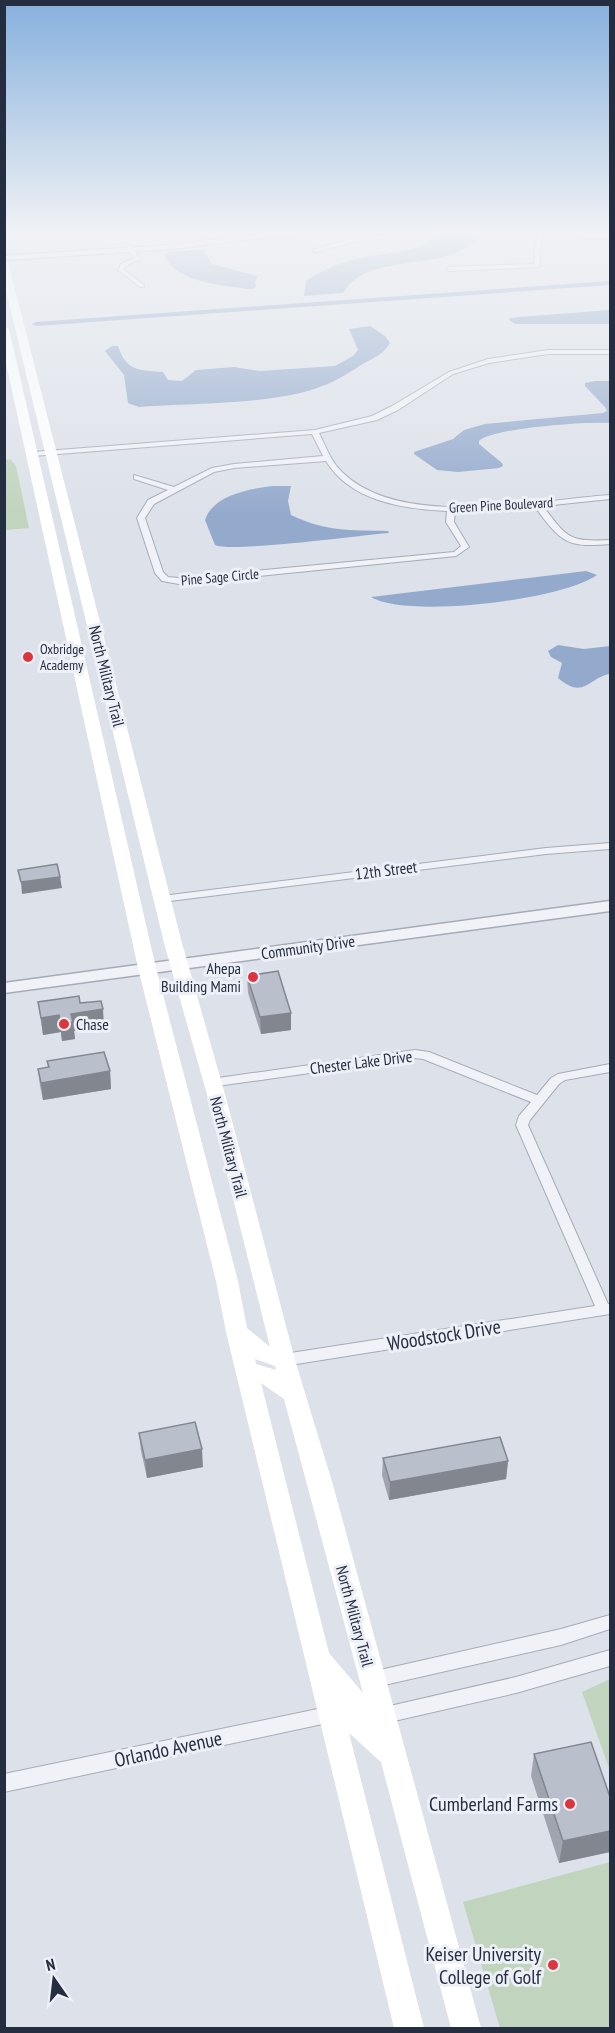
<svg xmlns="http://www.w3.org/2000/svg" width="615" height="2033" font-family="'PT Sans Narrow',sans-serif">
  <rect width="100%" height="100%" fill="#dde1e9"/>
  <!-- green -->
  <g fill="#c1d4be">
    <polygon points="10,459 16,466 29,528 5,530 5,460"/>
    <polygon points="610,1679 610,1771 582,1692"/>
    <polygon points="610,1862 610,2028 500,2028 463,1902"/>
  </g>
  <!-- water -->
  <g fill="#94aacd">
    <path d="M443,231L478,232L476,242C467,248 457,253 447,256C414,266 362,260 343,293L304,296L306,281C322,271 338,263 357,259C388,251 418,255 443,231Z"/>
    <path d="M192,250H203L212,264L257,276L258,277L255,282L256,286L254,289H246C220,284 175,283 164,254L168,252Z"/>
    <polygon points="610,310 610,324 515,324 509,320 510,318 519,317"/>
    <path d="M370,326L385,336L390,343C384,354 372,359 361,365C350,372 338,380 325,385C278,405 192,403 139,407L128,403L124,375L105,351L112,346H118C127,372 139,370 163,372L168,380L182,381L196,370L234,367L260,371L335,366L353,356L358,350L349,329Z"/>
    <path d="M595,381H610V423C590,421 491,428 479,441V444L502,463L503,466L499,468L458,472L437,470L414,454V452L453,439L464,430L485,424L603,413L607,411L605,407L585,386V383Z"/>
    <path d="M272,486H291L288,501L291,515C327,532 349,530 388,531L389,533C361,535 232,553 215,545L205,520C213,495 249,489 272,486Z"/>
    <path d="M586,571L597,575C562,600 408,619 371,597Z"/>
    <path d="M558,645L584,649L610,646V674C588,678 584,700 558,678L562,663L551,657L548,651Z"/>
  </g>
  <g fill="none" stroke-linecap="round" stroke-linejoin="round">
    <!-- canal -->
    <polygon fill="#94aacd" fill-rule="evenodd" points="610,281 610,285 36,326 32,324 36,322"/>
    <defs>
      <g id="minor">
        <polygon points="537,230 543,230 539,267 449,271 446,269 449,267 534,264"/>
        <polygon points="393,234 395,237 354,242 315,252 312,250 354,238"/>
        <polygon points="131,245 140,259 126,266 124,270 144,285 144,287 140,287 118,270 121,264 134,258 128,247"/>
        <path d="M548,350H610V354H548L489,363L453,374L398,410L377,420L319,433C326,447 331,462 342,472C401,530 536,500 610,495V499L543,506C567,538 569,542 610,540V544C566,548 561,542 535,507L455,511L454,522L469,547L456,556L179,584L162,581L155,573L137,518L148,500L168,490L134,479V475L174,487L212,468L234,464L323,456L312,434L33,456L29,454L33,452L315,430L372,416L392,406L449,372L488,359ZM326,461C350,501 403,509 447,511L446,522L461,546L454,552L179,578L168,577L163,572L145,518L154,504L214,472L234,468Z"/>
        <polygon points="610,843 610,849 546,854 162,902 156,899 162,896 546,848"/>
        <polygon points="415,1050 429,1052 537,1095 551,1078 558,1074 610,1064 610,1072 565,1080 559,1084 530,1120 528,1125 608,1304 610,1304 610,1314 284,1366 279,1364 277,1360 279,1356 284,1354 595,1306 516,1125 519,1116 531,1102 423,1059 415,1058 211,1087 205,1083 211,1079"/>
        <polygon points="610,1615 610,1629 561,1645 371,1688 365,1686 362,1680 365,1674 371,1672 561,1629"/>
        <polygon points="610,1650 610,1666 516,1693 381,1724 375,1722 372,1716 375,1710 381,1708 516,1677"/>
        <polygon points="332,1706 338,1708 341,1714 338,1720 332,1722 4,1792 4,1774"/>
      </g>
      <g id="tertiary">
        <polygon points="318,230 356,230 352,232 270,237 171,249 4,260 4,256 171,245 270,233"/>
        <polygon points="513,230 610,235 610,239 517,232"/>
        <polygon points="610,901 610,911 4,993 4,983"/>
      </g>
    </defs>
    <!-- minor casing -->
    <use href="#minor" stroke="#a6abb7" stroke-width="2"/>
    <!-- tertiary casing -->
    <use href="#tertiary" stroke="#a6abb7" stroke-width="3"/>
    <!-- minor -->
    <use href="#minor" fill="#f1f2f7" fill-rule="evenodd"/>
    <!-- tertiary -->
    <use href="#tertiary" fill="#f1f2f7" fill-rule="evenodd"/>
    <!-- secondary -->
    <path fill="#fff" fill-rule="evenodd" d="M4,259L8,262L182,943L226,1098L295,1360L333,1485L481,2028H451L381,1762L349,1733L424,2028H394L226,1332L216,1281L138,968L4,354V326L9,329L156,968L238,1281L247,1328L270,1347L208,1098L164,943L4,283ZM255,1359L275,1366L276,1370L256,1364ZM261,1383L284,1399L363,1693L329,1653Z"/>
  </g>
  <!-- wall -->
  <g fill="#a0a4af">
    <polygon points="247,976 291,1030 261,1034 248,993"/>
    <polygon points="38,1002 80,1003 104,1026 74,1031 75,1039 62,1041 61,1032 43,1035"/>
    <polygon points="47,1061 110,1071 111,1089 43,1100 40,1086 38,1069 48,1067"/>
    <polygon points="139,1433 203,1467 147,1478 141,1451"/>
    <polygon points="383,1458 508,1461 506,1479 389,1500 382,1475"/>
    <polygon points="534,1754 610,1797 610,1852 559,1863 531,1776"/>
  </g>
  <!-- shaded-wall -->
  <g fill="#82868f">
    <polygon points="60,877 62,888 22,894 21,882"/>
    <polygon points="103,1009 104,1026 74,1031 75,1039 62,1041 60,1024 71,1014"/>
    <polygon points="291,1013 291,1030 261,1034 260,1017"/>
    <polygon points="59,1015 61,1032 43,1035 41,1018"/>
    <polygon points="110,1071 111,1089 43,1100 41,1083"/>
    <polygon points="202,1449 203,1467 147,1478 145,1460"/>
    <polygon points="508,1461 506,1479 389,1500 390,1482"/>
    <polygon points="610,1831 610,1852 559,1863 563,1841"/>
  </g>
  <!-- building -->
  <g fill="#babfcc" stroke="#82868f" stroke-width="1.5">
    <polygon points="57,864 60,877 21,882 18,870"/>
    <polygon points="278,971 291,1013 260,1017 247,976"/>
    <polygon points="79,996 80,1003 101,1001 103,1009 71,1014 73,1022 60,1024 59,1015 41,1018 38,1002"/>
    <polygon points="104,1052 110,1071 41,1083 38,1069 49,1067 47,1061"/>
    <polygon points="195,1422 202,1449 145,1460 139,1433"/>
    <polygon points="500,1437 508,1461 390,1482 383,1458"/>
    <polygon points="591,1742 610,1797 610,1831 563,1841 534,1754"/>
  </g>
  <!-- sky -->
  <linearGradient id="sky" x2="0" y2="1"><stop stop-color="#86b0dd"/><stop offset="0.45" stop-color="#f0f2f5"/><stop offset="1" stop-color="#f0f2f5" stop-opacity="0"/></linearGradient>
  <rect width="615" height="514" fill="url(#sky)"/>
  <!-- markers -->
  <g fill="#db353e" stroke="#edf0f6" stroke-width="2">
    <circle cx="28" cy="657" r="6"/>
    <circle cx="253" cy="977" r="6"/>
    <circle cx="64" cy="1024" r="6"/>
    <circle cx="570" cy="1804" r="6"/>
    <circle cx="553" cy="1965" r="6"/>
  </g>
  <g text-anchor="middle" stroke-width="6" stroke-linejoin="round" paint-order="stroke">
    <!-- far-street labels -->
    <g font-size="14" fill="#252d41" stroke="#edf0f6">
      <text transform="translate(501 505) rotate(-3)" y="5">Green Pine Boulevard</text>
      <text transform="translate(220 577) rotate(-5)" y="5">Pine Sage Circle</text>
    </g>
    <!-- far-poi labels -->
    <g font-size="14" fill="#252d41" stroke="#edf0f6" text-anchor="start">
      <text x="40" y="654">Oxbridge<tspan x="40" dy="16">Academy</tspan></text>
    </g>
    <!-- street labels -->
    <g font-size="16" fill="#252d41" stroke="#edf0f6">
      <text transform="translate(107 676) rotate(76)" y="6">North Military Trail</text>
      <text transform="translate(386 870) rotate(-7)" y="6">12th Street</text>
      <text transform="translate(308 947) rotate(-8)" y="6">Community Drive</text>
      <text transform="translate(361 1062) rotate(-7)" y="6">Chester Lake Drive</text>
      <text transform="translate(229 1147) rotate(75)" y="6">North Military Trail</text>
      <text transform="translate(355 1616) rotate(75)" y="6">North Military Trail</text>
    </g>
    <!-- poi labels -->
    <g font-size="16" fill="#252d41" stroke="#edf0f6" text-anchor="end">
      <text x="241" y="974">Ahepa<tspan x="241" dy="18">Building Mami</tspan></text>
      <text x="76" y="1030" text-anchor="start">Chase</text>
    </g>
    <!-- near-street labels -->
    <g font-size="20" fill="#252d41" stroke="#edf0f6">
      <text transform="translate(444 1335) rotate(-9)" y="7">Woodstock Drive</text>
      <text transform="translate(168 1749) rotate(-12)" y="7">Orlando Avenue</text>
    </g>
    <!-- near-poi labels -->
    <g font-size="20" fill="#252d41" stroke="#edf0f6" text-anchor="end">
      <text x="558" y="1811">Cumberland Farms</text>
      <text x="541" y="1961">Keiser University<tspan x="541" dy="23">College of Golf</tspan></text>
    </g>
  </g>
  <!-- border -->
  <rect width="615" height="2033" fill="none" stroke="#252d41" stroke-width="12"/>
  <!-- north arrow -->
  <g transform="translate(54 1979) rotate(346)" stroke="#edf0f6" stroke-width="4.5" paint-order="stroke">
  <path d="M0-4.5L10 22L0 15L-10 22Z" fill="#252d41"/>
  <text y="-9" font-size="16" font-weight="bold" text-anchor="middle" fill="#252d41">N</text>
  </g>
</svg>
